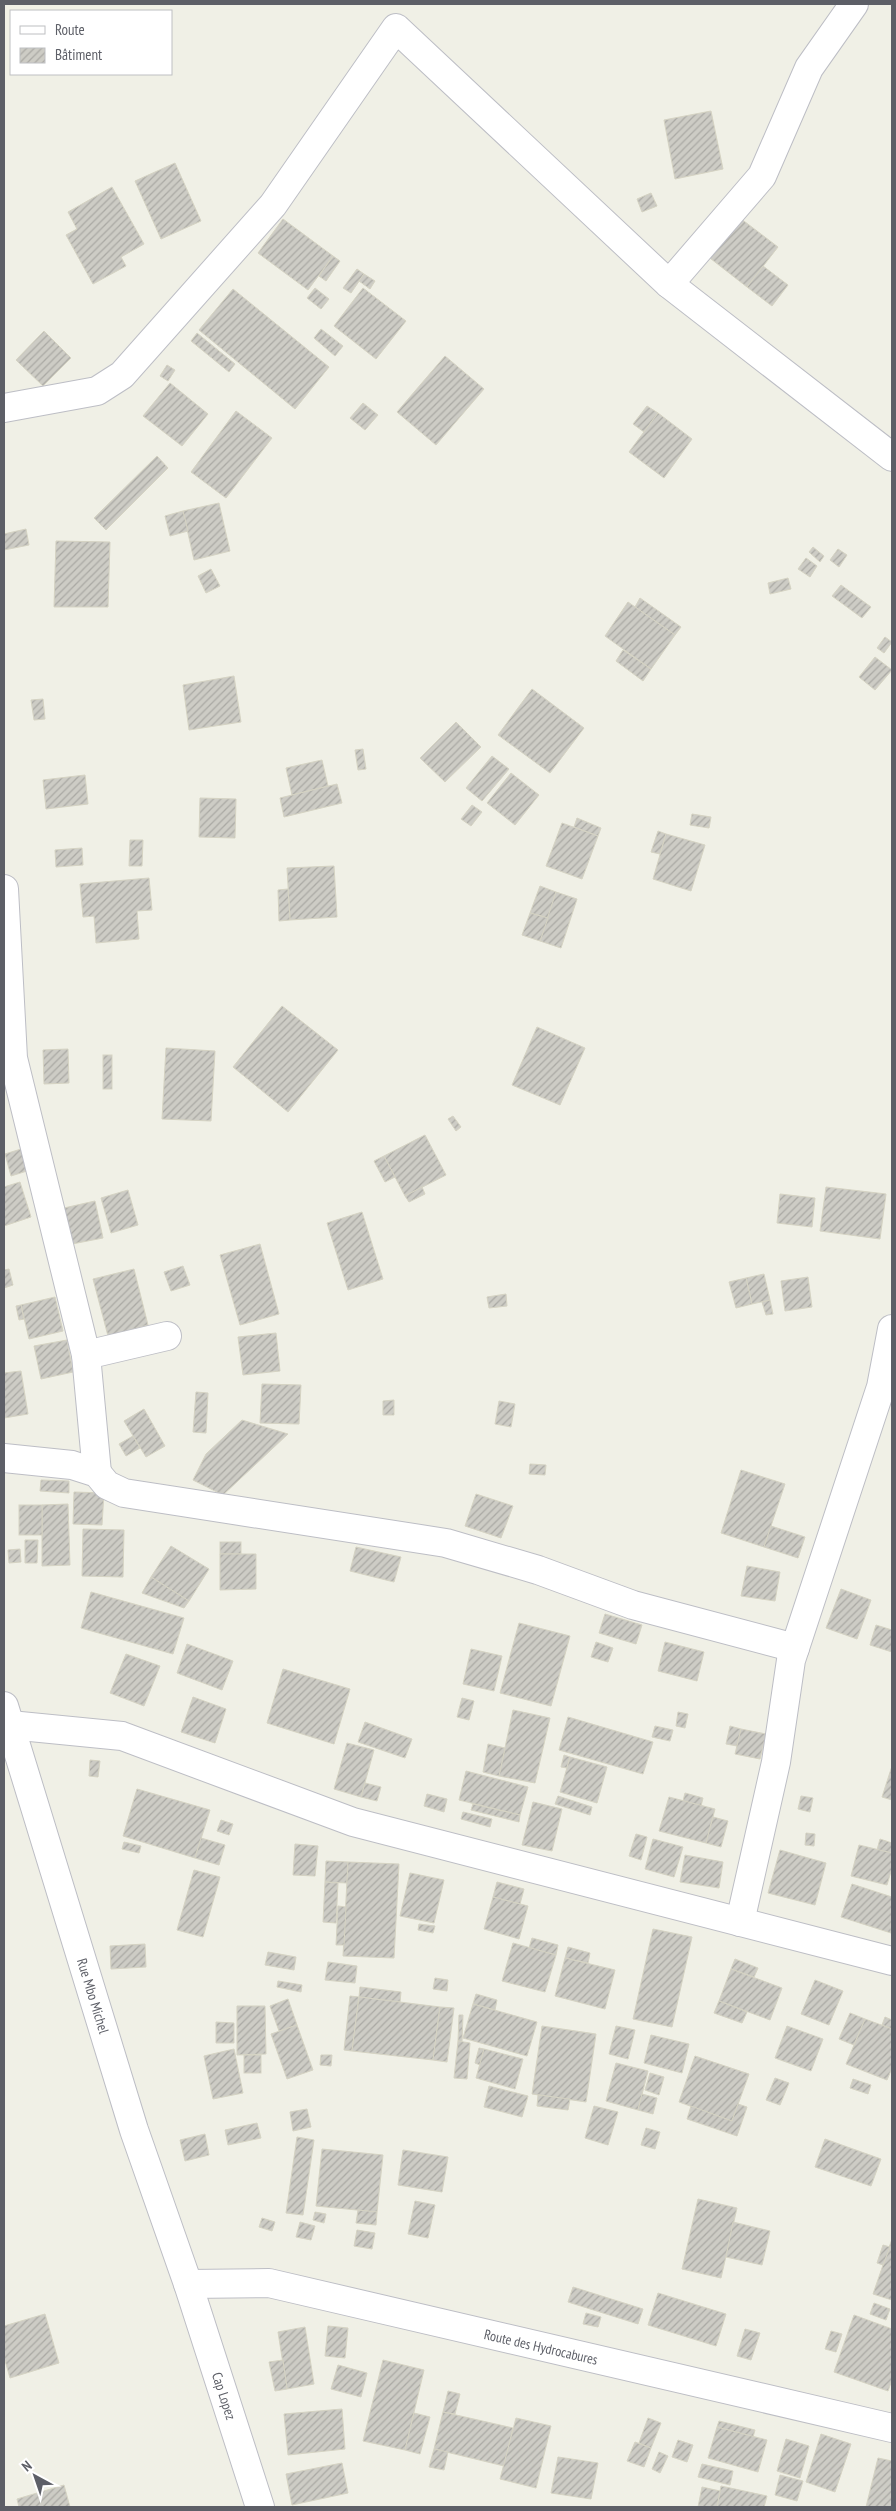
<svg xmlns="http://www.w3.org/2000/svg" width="896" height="2511" font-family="'PT Sans Narrow',sans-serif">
  <defs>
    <pattern id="building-hatch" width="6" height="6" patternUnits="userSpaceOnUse" patternTransform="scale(1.25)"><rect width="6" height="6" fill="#cdccc5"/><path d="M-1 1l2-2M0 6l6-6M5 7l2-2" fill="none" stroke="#aaa9a4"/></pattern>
  </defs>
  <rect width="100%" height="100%" fill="#f0f0e6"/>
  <!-- building -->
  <g fill="url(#building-hatch)" stroke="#d5d3c3">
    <polygon points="711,111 723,169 675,179 664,120"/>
    <polygon points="175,163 201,221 161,239 135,181"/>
    <polygon points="112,187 144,244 121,257 126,266 93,284 66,235 77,229 68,212"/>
    <polygon points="651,193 657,206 642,212 637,199"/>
    <polygon points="736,215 778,247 747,287 706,255"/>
    <polygon points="283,219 333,256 308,290 258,253"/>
    <polygon points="333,256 340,261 326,281 319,276"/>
    <polygon points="763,266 788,285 772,306 747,287"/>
    <polygon points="357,269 364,274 351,293 343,288"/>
    <polygon points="364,274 375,281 370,289 359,281"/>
    <polygon points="315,288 329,299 321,309 307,298"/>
    <polygon points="363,288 406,321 376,359 334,326"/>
    <polygon points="233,289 329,367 295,409 199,330"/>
    <polygon points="321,329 343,346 335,356 314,338"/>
    <polygon points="44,331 71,358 43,386 16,360"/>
    <polygon points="197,333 235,364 229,372 191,341"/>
    <polygon points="445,356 484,389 436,445 397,412"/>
    <polygon points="167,365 175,370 168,381 160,376"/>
    <polygon points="170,383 208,414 182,446 143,416"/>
    <polygon points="363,403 378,415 365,430 350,418"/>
    <polygon points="647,406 658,413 644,432 633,424"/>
    <polygon points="236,411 272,438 226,498 191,472"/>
    <polygon points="658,413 692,439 664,478 629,452"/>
    <polygon points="157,456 168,468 106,530 94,518"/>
    <polygon points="219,503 230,551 194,560 183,511"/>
    <polygon points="183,511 188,531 170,536 165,516"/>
    <polygon points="26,529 29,545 4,550 4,534"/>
    <polygon points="56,541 110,542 108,607 54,607"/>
    <polygon points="813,547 824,556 820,562 809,552"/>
    <polygon points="838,549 847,555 839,567 830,560"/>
    <polygon points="806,558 817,566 810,577 798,569"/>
    <polygon points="211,569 220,586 206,593 198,576"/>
    <polygon points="788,578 791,589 770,594 768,583"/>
    <polygon points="841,585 871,607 862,618 832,596"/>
    <polygon points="640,598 681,627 675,635 635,607"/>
    <polygon points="628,602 675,635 651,669 605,636"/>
    <polygon points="885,637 892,642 884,653 877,648"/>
    <polygon points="623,650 651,669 643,681 616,661"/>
    <polygon points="875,657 892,670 875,690 859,677"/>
    <polygon points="234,676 241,722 189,730 183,685"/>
    <polygon points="532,689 584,728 550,773 498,735"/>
    <polygon points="43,699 45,719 34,720 31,700"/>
    <polygon points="456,722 481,747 445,782 420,758"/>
    <polygon points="363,749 366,769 358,770 355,750"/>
    <polygon points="492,756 509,769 482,801 466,788"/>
    <polygon points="322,760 328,786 292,795 286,768"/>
    <polygon points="511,773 539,795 515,825 487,803"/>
    <polygon points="85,775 88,804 46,809 43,780"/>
    <polygon points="337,784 342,803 284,817 280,798"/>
    <polygon points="200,798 236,799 235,838 199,837"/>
    <polygon points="472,805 482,812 471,826 461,819"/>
    <polygon points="692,814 711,817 709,828 690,825"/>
    <polygon points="577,818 601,828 598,836 574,827"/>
    <polygon points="562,823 598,836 582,879 546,866"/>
    <polygon points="658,831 666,834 660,854 651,852"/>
    <polygon points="666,834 705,845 691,891 653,879"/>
    <polygon points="130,840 143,840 142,866 129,866"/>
    <polygon points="82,848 83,865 56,867 55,850"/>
    <polygon points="334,866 337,917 290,920 287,868"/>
    <polygon points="149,878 152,910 137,911 139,939 96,943 94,916 83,917 80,884"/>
    <polygon points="540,886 556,892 548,918 530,913"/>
    <polygon points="288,889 290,920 279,921 278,890"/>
    <polygon points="556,892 577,899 561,948 540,941"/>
    <polygon points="530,913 548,918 540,941 522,935"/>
    <polygon points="282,1006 338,1050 288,1112 233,1067"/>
    <polygon points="537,1027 585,1048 560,1105 512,1085"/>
    <polygon points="166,1048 215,1051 211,1121 162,1119"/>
    <polygon points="68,1049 69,1083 44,1084 43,1050"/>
    <rect x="103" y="1055" width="9" height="34"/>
    <polygon points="453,1116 461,1127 456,1131 448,1119"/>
    <polygon points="425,1135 446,1175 405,1196 384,1156"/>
    <polygon points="21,1149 27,1171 11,1176 5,1154"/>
    <polygon points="384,1156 395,1177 385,1182 374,1161"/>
    <polygon points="20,1182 31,1217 4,1226 4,1187"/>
    <polygon points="422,1187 425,1194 409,1202 405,1196"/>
    <polygon points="826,1187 886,1194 880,1239 820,1231"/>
    <polygon points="128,1190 138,1225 111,1233 101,1198"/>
    <polygon points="780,1194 815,1198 812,1227 777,1223"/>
    <polygon points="95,1201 103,1238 72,1244 64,1208"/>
    <polygon points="362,1212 383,1279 348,1290 327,1223"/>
    <polygon points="260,1244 279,1314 240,1325 220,1255"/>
    <polygon points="183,1266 190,1285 171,1291 164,1272"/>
    <polygon points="9,1269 13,1285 4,1288 4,1270"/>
    <polygon points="134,1269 148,1325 108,1336 93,1279"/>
    <polygon points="764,1274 770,1300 752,1304 746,1278"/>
    <polygon points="808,1277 812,1307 785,1311 781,1281"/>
    <polygon points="746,1278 752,1304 736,1308 729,1282"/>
    <polygon points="506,1294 507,1306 489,1308 487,1297"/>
    <polygon points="55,1297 63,1331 29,1339 21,1305"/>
    <polygon points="770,1300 773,1314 766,1315 762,1302"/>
    <polygon points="21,1305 24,1319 19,1320 16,1306"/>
    <polygon points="276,1333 280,1371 243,1375 238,1337"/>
    <polygon points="67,1340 73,1372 41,1379 34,1346"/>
    <polygon points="21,1371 28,1414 4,1418 4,1373"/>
    <polygon points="262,1384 301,1385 299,1424 260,1423"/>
    <polygon points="196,1392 208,1393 206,1433 193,1432"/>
    <polygon points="394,1400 394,1415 383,1415 383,1401"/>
    <polygon points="499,1401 515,1404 511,1427 495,1424"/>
    <polygon points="144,1409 165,1446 146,1457 124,1421"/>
    <polygon points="242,1420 288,1434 223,1495 193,1480 206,1454"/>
    <polygon points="133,1436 140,1448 126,1456 119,1444"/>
    <polygon points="530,1464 546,1465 545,1475 529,1474"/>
    <polygon points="741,1470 785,1484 764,1547 721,1533"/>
    <polygon points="41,1480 69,1481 69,1493 40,1491"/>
    <polygon points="74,1492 104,1493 102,1525 73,1524"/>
    <polygon points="476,1494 513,1506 501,1538 465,1526"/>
    <polygon points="68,1504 70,1565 42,1566 42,1505"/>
    <rect x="19" y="1505" width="23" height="30"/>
    <polygon points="771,1526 805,1537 798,1558 764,1547"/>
    <polygon points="83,1529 124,1530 123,1577 82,1576"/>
    <polygon points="25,1540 38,1540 37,1563 25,1563"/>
    <rect x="220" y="1542" width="21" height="12"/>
    <polygon points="171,1546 209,1569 189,1601 151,1577"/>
    <polygon points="356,1547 401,1557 394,1582 350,1571"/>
    <polygon points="20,1549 21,1562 9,1563 8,1550"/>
    <polygon points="220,1554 256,1554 256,1589 220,1590"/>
    <polygon points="747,1566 780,1572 775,1601 741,1596"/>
    <polygon points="151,1577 189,1601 184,1608 142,1593"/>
    <polygon points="841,1589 871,1600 857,1639 826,1628"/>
    <polygon points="91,1592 184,1618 173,1654 81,1628"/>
    <polygon points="605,1614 642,1625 636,1644 599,1633"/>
    <polygon points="519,1623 570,1636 551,1706 500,1693"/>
    <polygon points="876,1625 892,1630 892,1652 870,1645"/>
    <polygon points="596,1642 613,1648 608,1662 591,1657"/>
    <polygon points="665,1642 704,1652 697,1681 658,1671"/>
    <polygon points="187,1644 233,1661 222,1690 177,1673"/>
    <polygon points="471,1649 502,1656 494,1691 463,1684"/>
    <polygon points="126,1654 160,1666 144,1706 110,1693"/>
    <polygon points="283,1669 350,1689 334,1744 267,1723"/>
    <polygon points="193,1697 226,1709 215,1743 181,1732"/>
    <polygon points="462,1698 474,1701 469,1720 457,1717"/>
    <polygon points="513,1710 550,1718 535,1783 499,1776"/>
    <polygon points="678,1712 688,1714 685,1728 676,1726"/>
    <polygon points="568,1717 653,1742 643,1774 559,1750"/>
    <polygon points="365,1722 412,1739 405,1758 358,1742"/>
    <polygon points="655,1726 673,1730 670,1741 652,1737"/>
    <polygon points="730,1726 741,1729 737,1746 726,1744"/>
    <polygon points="741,1729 766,1734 760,1759 735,1754"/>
    <polygon points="347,1743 374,1750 361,1797 334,1789"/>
    <polygon points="488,1744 505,1748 499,1776 483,1772"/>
    <polygon points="564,1755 570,1757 567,1768 561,1767"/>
    <polygon points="570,1757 607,1767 597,1803 560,1792"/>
    <polygon points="90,1760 100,1761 98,1777 89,1776"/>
    <polygon points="892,1766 892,1800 882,1797"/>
    <polygon points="466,1771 528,1787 520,1815 459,1800"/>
    <polygon points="365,1783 381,1787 377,1801 361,1797"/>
    <polygon points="137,1789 210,1810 195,1858 123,1836"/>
    <polygon points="685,1793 703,1798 701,1806 683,1801"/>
    <polygon points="427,1794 447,1799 444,1812 424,1806"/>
    <polygon points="558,1796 592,1807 590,1815 555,1804"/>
    <polygon points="801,1796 813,1798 810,1812 798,1809"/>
    <polygon points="669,1797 715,1809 706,1843 659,1831"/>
    <polygon points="533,1802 562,1809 552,1851 522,1845"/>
    <polygon points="473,1804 520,1815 519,1822 471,1810"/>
    <polygon points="463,1812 492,1819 490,1827 461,1819"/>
    <polygon points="713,1817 728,1821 721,1847 706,1843"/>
    <polygon points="221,1820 233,1824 229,1835 217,1831"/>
    <polygon points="806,1833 815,1834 814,1846 805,1845"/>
    <polygon points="636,1834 647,1837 641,1860 629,1856"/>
    <polygon points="201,1838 225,1845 219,1865 195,1858"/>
    <polygon points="653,1839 683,1847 674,1877 645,1869"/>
    <polygon points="880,1839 892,1843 892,1853 877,1850"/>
    <polygon points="124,1842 141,1846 139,1853 122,1849"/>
    <polygon points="295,1844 318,1846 315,1876 293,1875"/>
    <polygon points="859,1845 892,1853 892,1868 887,1885 851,1876"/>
    <polygon points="780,1850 826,1863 815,1905 768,1893"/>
    <polygon points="685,1855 723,1862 719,1888 680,1882"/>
    <polygon points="326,1861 348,1862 347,1883 325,1882"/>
    <polygon points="348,1862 399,1864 394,1958 343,1956"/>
    <polygon points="194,1870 220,1877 203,1937 177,1930"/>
    <polygon points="410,1873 444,1880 434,1923 400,1916"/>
    <polygon points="325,1882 338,1883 336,1923 323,1922"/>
    <polygon points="497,1882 524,1889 520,1904 493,1897"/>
    <polygon points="852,1884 892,1897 891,1933 841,1917"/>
    <polygon points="493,1897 528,1906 519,1939 484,1929"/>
    <polygon points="338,1906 346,1907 344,1945 336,1945"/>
    <polygon points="419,1924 435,1926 433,1933 418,1930"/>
    <polygon points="653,1929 692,1937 672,2027 633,2019"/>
    <polygon points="532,1938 558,1945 556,1955 529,1948"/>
    <polygon points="513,1943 556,1955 545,1992 502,1981"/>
    <polygon points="145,1944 146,1967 111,1969 110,1946"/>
    <polygon points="568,1947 590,1953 588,1963 565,1958"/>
    <polygon points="268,1952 296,1957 294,1970 265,1965"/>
    <polygon points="565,1958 615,1970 605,2009 555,1996"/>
    <polygon points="735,1959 758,1968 754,1977 731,1969"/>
    <polygon points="328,1962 357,1966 355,1983 325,1980"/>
    <polygon points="731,1969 782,1988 770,2020 719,2001"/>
    <polygon points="435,1978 448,1980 447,1991 433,1989"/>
    <polygon points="815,1980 843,1991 829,2025 801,2014"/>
    <polygon points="278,1981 302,1985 301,1992 277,1987"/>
    <polygon points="360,1987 401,1992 400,2002 359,1997"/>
    <polygon points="476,1994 497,2000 495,2010 473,2004"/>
    <polygon points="350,1996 359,1997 352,2051 344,2050"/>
    <polygon points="359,1997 440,2007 433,2060 352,2051"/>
    <polygon points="288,1999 297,2025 279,2031 270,2006"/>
    <polygon points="719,2001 747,2012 742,2023 714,2013"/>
    <polygon points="473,2004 537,2022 527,2056 463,2038"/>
    <polygon points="237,2006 265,2006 266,2054 237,2055"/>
    <polygon points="440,2007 454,2008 447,2062 433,2060"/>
    <polygon points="850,2013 865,2019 854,2045 839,2039"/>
    <polygon points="459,2015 463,2015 462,2042 458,2041"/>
    <polygon points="885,2017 892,2020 892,2029 882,2025"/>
    <polygon points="865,2019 892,2029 892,2068 887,2080 846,2064"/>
    <polygon points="216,2022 234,2023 234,2043 216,2043"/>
    <polygon points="297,2025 313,2070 287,2079 271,2034"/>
    <polygon points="542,2026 596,2034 586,2102 532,2094"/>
    <polygon points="616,2026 635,2030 628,2059 609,2054"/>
    <polygon points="787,2026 823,2039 811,2071 775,2058"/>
    <polygon points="651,2035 689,2044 682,2073 644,2063"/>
    <polygon points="458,2041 470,2043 467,2079 454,2078"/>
    <polygon points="479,2048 484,2049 480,2065 475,2063"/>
    <polygon points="234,2049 243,2093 213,2099 204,2056"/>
    <polygon points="484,2049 523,2059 515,2089 476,2078"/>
    <rect x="244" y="2055" width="17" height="18"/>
    <polygon points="321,2055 332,2055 331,2066 320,2065"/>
    <polygon points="695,2056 749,2074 732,2121 679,2102"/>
    <polygon points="616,2063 648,2071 638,2110 606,2101"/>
    <polygon points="650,2073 664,2077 659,2095 645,2090"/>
    <polygon points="775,2078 789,2083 780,2105 766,2100"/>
    <polygon points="853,2079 871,2085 868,2094 850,2088"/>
    <polygon points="489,2086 528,2096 522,2117 484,2107"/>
    <polygon points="642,2094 657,2098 653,2114 638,2110"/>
    <polygon points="538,2095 570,2099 568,2110 537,2106"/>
    <polygon points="738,2104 747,2107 737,2136 687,2119 691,2106 732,2121"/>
    <polygon points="594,2106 618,2112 608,2145 585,2138"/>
    <polygon points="307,2109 311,2127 293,2131 290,2112"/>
    <polygon points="257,2123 261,2138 228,2145 225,2130"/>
    <polygon points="646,2128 660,2132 655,2149 641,2145"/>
    <polygon points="205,2134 209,2155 185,2161 180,2140"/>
    <polygon points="297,2137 314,2140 303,2215 286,2213"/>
    <polygon points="825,2139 881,2159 871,2186 815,2167"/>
    <polygon points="322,2149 383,2155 377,2212 316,2206"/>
    <polygon points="403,2150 448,2157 442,2192 398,2185"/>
    <polygon points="698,2199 737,2208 721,2278 682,2269"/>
    <polygon points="415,2201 435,2205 428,2238 408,2234"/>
    <polygon points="358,2210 377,2212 376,2225 356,2223"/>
    <polygon points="315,2212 326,2214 324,2223 313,2220"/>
    <polygon points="262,2218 275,2222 272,2231 259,2227"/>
    <polygon points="300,2222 315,2226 311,2240 296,2237"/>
    <polygon points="733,2222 770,2231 762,2265 726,2257"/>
    <polygon points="357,2230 375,2233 372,2249 354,2246"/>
    <polygon points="892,2239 892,2300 873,2294"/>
    <polygon points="883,2245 890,2247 883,2265 877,2263"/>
    <polygon points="573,2287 643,2309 638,2324 568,2302"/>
    <polygon points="658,2293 726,2314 716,2346 648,2325"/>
    <polygon points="874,2303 890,2309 886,2320 870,2314"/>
    <polygon points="586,2313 601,2317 598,2327 583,2324"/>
    <polygon points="45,2314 59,2363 10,2378 4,2357 4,2326"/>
    <polygon points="854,2315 892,2329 892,2380 888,2391 834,2372"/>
    <polygon points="328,2326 348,2328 345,2358 325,2356"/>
    <polygon points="305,2327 314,2384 287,2389 278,2332"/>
    <polygon points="745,2329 760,2333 751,2360 737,2356"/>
    <polygon points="831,2331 842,2334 836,2352 825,2349"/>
    <polygon points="283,2360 287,2389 275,2391 269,2362"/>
    <polygon points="383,2360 424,2370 405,2450 363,2441"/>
    <polygon points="338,2365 367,2373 361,2397 331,2389"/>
    <polygon points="448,2391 460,2394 455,2414 443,2412"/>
    <polygon points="342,2409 345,2449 288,2455 284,2414"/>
    <polygon points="443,2412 513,2428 504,2466 434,2449"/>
    <polygon points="414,2413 430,2417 420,2454 405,2450"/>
    <polygon points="516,2418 551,2426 536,2488 500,2479"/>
    <polygon points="648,2418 661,2423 651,2448 639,2443"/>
    <polygon points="719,2421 755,2430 753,2437 717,2427"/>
    <polygon points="717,2427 767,2440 758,2472 708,2458"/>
    <polygon points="821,2434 851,2444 835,2492 806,2482"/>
    <polygon points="786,2439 809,2446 800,2478 777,2471"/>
    <polygon points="678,2440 693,2445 687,2462 672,2457"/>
    <polygon points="635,2442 651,2448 644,2467 627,2461"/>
    <polygon points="434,2449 448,2452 444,2470 429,2467"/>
    <polygon points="659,2452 668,2456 660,2473 652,2469"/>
    <polygon points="558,2457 598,2463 591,2499 551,2493"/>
    <polygon points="878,2458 892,2461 892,2507 866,2507"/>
    <polygon points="342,2463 348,2493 292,2505 286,2474"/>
    <polygon points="702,2464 733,2471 730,2485 698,2477"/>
    <polygon points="780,2475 803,2481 797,2501 775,2495"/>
    <polygon points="64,2485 70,2507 19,2507 17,2499"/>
    <polygon points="721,2486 767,2496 764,2507 717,2507"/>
    <polygon points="702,2487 720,2491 717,2507 698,2507"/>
  </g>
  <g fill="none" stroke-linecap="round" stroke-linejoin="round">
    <defs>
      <g id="minor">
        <polyline points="669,284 762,176 809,68 854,4"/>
        <polyline points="4,408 97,391 122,375 273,205 396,28 669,284 892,457"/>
        <polyline points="4,889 13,1058 86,1355"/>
        <polyline points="4,1458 72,1465 97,1473 107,1485 124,1493 446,1543 538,1570 633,1605 795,1648"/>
        <polyline points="97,1473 86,1355 167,1336"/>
        <polyline points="4,1706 134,2130 188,2284 260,2507"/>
        <polyline points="10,1725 122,1736 353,1822 892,1961"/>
        <polyline points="740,1922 776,1762 791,1660 881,1387 892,1329"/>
        <polyline points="188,2284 269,2283 892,2428"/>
      </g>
    </defs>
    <!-- minor casing -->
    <use href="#minor" stroke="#bdbec5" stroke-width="30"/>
    <!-- minor -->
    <use href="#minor" stroke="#fff" stroke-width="28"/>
  </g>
  <g text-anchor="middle" stroke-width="4" stroke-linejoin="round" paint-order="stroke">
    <!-- street labels -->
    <g font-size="14" fill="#5d5f67" stroke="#fff">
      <text transform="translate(93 1996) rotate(73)" y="5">Rue Mbo Michel</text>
      <text transform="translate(541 2347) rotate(13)" y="5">Route des Hydrocabures</text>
      <text transform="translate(224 2396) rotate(72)" y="5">Cap Lopez</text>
    </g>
  </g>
  <!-- border -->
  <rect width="896" height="2511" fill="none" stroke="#5d5f67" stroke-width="10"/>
  <!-- legend -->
  <rect x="10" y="10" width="162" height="65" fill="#ffffff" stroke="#bebfc2"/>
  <rect x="20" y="26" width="25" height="8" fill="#ffffff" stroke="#bebfc2"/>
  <text x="55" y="35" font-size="15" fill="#5d5f67">Route</text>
  <rect x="20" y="48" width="25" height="15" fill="url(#building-hatch)" stroke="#bebfc2"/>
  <text x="55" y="60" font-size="15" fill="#5d5f67">Bâtiment</text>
  <!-- north arrow -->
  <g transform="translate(35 2476) rotate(320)" stroke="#ffffff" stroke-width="4" paint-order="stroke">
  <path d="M0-4L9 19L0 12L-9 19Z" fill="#5d5f67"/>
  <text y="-8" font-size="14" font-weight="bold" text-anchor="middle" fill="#5d5f67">N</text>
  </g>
</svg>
